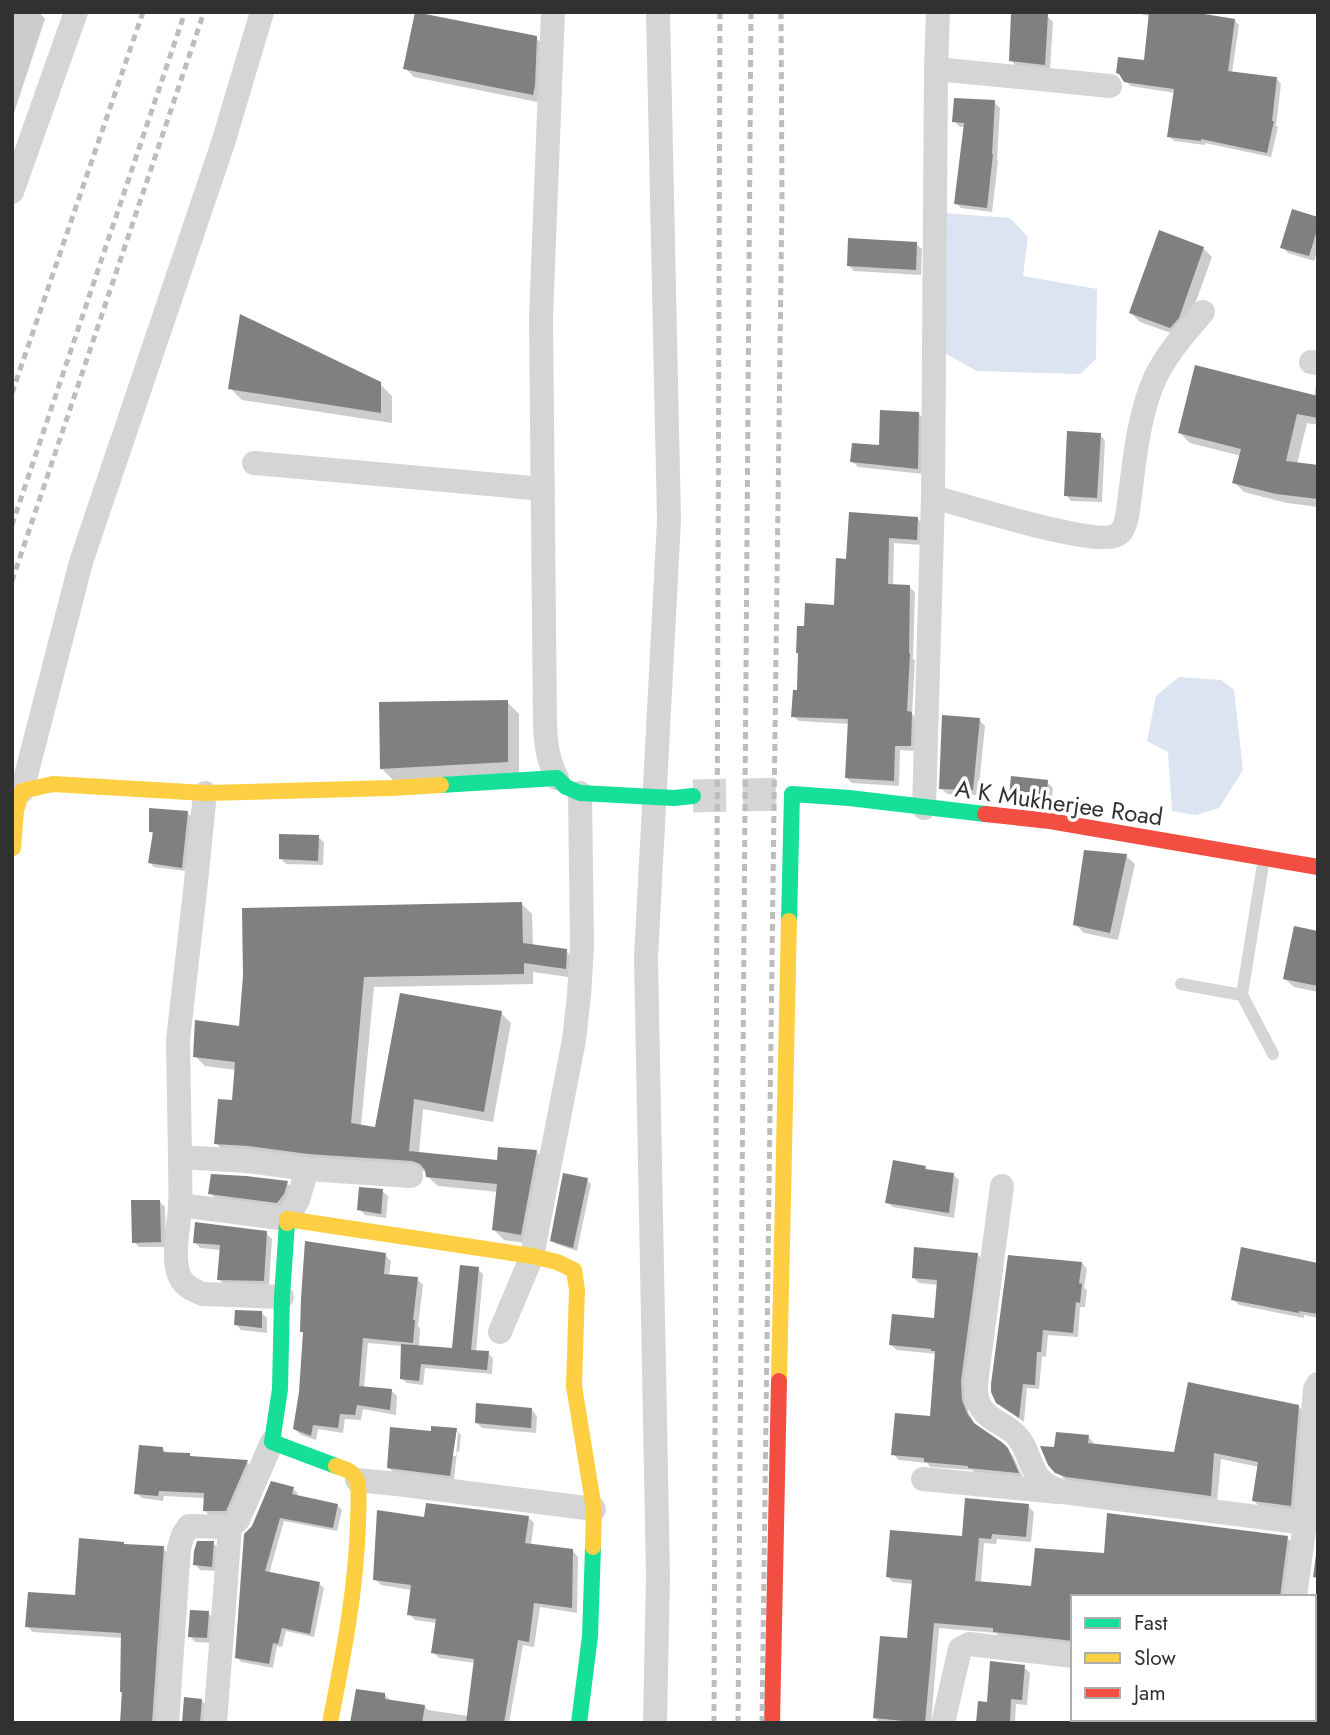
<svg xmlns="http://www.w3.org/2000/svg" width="1330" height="1735" font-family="Jost,sans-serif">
  <rect width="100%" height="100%" fill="#fff"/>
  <!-- water -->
  <g fill="#dce4f2">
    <polygon points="943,213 1010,218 1028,237 1023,276 1097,289 1096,359 1080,374 977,371 941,351"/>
    <polygon points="1179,677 1221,680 1234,690 1243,770 1219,808 1196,815 1172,811 1168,752 1147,741 1156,696"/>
  </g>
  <!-- shadow -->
  <g fill="#0003">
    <polygon points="12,12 39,12 45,19 12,119"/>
    <polygon points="1140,12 1185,12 1234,20 1239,25 1232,73 1277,79 1281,84 1276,126 1278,127 1271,157 1205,143 1205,145 1174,141 1169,136 1175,93 1131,86 1125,81 1146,62 1151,16 1143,15"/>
    <polygon points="1047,16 1053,22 1050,69 1016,66 1011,60"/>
    <polygon points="536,38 545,47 542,103 414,77 405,68"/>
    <polygon points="994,102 1000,108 997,160 998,161 992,212 961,208 956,203 965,127 960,127 954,121"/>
    <polygon points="1318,218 1318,249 1314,261 1288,253 1282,247"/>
    <polygon points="916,244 922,249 921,275 854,271 848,265"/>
    <polygon points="1203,248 1212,257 1187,326 1179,336 1140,322 1131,313"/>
    <polygon points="1317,379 1318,425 1307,423 1297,464 1318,467 1318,507 1287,503 1244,492 1234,482 1241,456 1190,443 1180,433 1314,397"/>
    <polygon points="380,384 392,396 392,423 242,400 230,388"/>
    <polygon points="918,413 924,419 923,474 858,467 852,461 880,447"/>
    <polygon points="1100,435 1105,440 1102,502 1071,501 1066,495"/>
    <polygon points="917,518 922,524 922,545 894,543 893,586 909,587 915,592 913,659 915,660 912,714 917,719 916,751 900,750 899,786 852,783 847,778 850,724 799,721 793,716 799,692 800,655 797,653 805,628 836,607 848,561"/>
    <polygon points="507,702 519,714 519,773 393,780 381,768"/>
    <polygon points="979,720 985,726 978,795 947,794 941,788"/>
    <polygon points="1047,782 1053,788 1051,806 1016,802 1010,796"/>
    <polygon points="187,813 192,817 186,871 154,867 150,863 154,835 150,831"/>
    <polygon points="318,837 324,842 323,865 286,864 280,858"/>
    <polygon points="1126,856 1135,864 1118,940 1084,933 1075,924"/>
    <polygon points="522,904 532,914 533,946 566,951 576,961 575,978 533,972 533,984 374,987 361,1126 377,1129 501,1013 511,1023 493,1122 423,1109 419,1154 498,1161 537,1152 547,1162 531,1244 504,1240 494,1230 498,1192 438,1186 427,1176 427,1172 424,1171 320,1164 226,1154 216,1143 233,1102 236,1070 205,1066 195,1056 240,1028"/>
    <polygon points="1318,933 1318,992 1294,987 1285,979"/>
    <polygon points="925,1167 929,1172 953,1175 959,1180 954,1218 893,1207 887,1202"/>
    <polygon points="587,1180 591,1184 577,1251 556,1244 552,1240"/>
    <polygon points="287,1183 292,1188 283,1207 215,1198 210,1193"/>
    <polygon points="382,1191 388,1196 386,1218 365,1215 359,1209"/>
    <polygon points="159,1201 165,1207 166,1247 139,1247 134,1242"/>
    <polygon points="266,1233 272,1239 269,1286 224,1284 218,1279 221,1250 200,1248 195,1242"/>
    <polygon points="977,1254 983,1260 966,1388 968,1412 977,1428 1002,1444 1013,1456 1023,1478 975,1473 972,1470 931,1467 927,1463 899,1460 893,1454 931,1418 937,1354 897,1350 891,1345 936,1320 939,1285 919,1283 913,1277"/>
    <polygon points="385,1255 391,1261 389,1276 417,1279 423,1285 418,1326 420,1328 419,1347 454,1350 478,1269 483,1274 476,1352 488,1353 493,1358 492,1374 425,1368 423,1385 407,1383 402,1379 403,1346 368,1343 364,1388 392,1391 397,1396 396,1415 363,1409 361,1420 345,1419 343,1433 318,1429 316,1440 301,1435 295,1429"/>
    <polygon points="1009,1257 1082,1263 1087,1269 1084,1288 1087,1290 1085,1307 1080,1307 1078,1337 1048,1335 1046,1357 1042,1356 1039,1389 1027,1388 1024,1422 1004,1408"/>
    <polygon points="1318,1294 1318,1318 1304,1315 1304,1318 1239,1305 1233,1299"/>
    <polygon points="262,1313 267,1318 267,1333 241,1330 236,1324"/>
    <polygon points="1298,1406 1305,1413 1298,1512 1261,1508 1254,1501 1259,1467 1221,1459 1217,1502 1075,1484 1064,1479 1050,1464 1056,1448 1088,1436 1095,1445 1175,1454"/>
    <polygon points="532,1410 537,1416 536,1433 482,1428 476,1422"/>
    <polygon points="456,1430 458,1432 455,1432 452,1456 456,1456 458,1432 461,1435 459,1452 457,1451 454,1480 393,1472 388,1467 432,1433"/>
    <polygon points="163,1449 168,1454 190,1455 193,1458 247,1462 252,1467 230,1517 210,1516 205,1511 205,1498 164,1496 163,1501 142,1498 136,1493"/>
    <polygon points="293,1489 298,1493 296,1497 337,1505 342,1510 337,1531 284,1521 269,1574 319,1584 324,1588 314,1637 286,1631 282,1647 277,1646 273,1668 241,1662 237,1657 246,1535"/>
    <polygon points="1028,1506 1034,1512 1031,1542 997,1539 996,1544 984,1543 981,1583 1033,1588 1105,1555 1287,1538 1293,1543 1286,1597 1073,1597 1073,1645 1000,1637 996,1633 939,1628 931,1723 880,1723 875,1718 909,1640 914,1584 893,1582 888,1577"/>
    <polygon points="528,1517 534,1523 531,1545 573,1551 578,1557 577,1613 540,1607 534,1647 523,1645 509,1723 351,1723 385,1695 390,1700 424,1706 428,1710 468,1716 475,1663 439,1658 433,1652 437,1623 415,1620 409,1614 412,1590 381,1585 375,1579 426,1519"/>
    <polygon points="123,1543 126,1546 163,1548 169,1554 157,1723 121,1723 123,1638 33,1632 27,1626 77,1597"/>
    <polygon points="213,1543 219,1549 217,1571 200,1570 195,1564"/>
    <polygon points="208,1613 213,1618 212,1643 195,1642 190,1636"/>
    <polygon points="1024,1667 1030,1673 1027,1705 1016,1704 1015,1723 978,1723 988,1704"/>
    <polygon points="201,1700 207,1706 206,1723 184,1723"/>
    <polygon points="1162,1719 1235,1719 1234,1723 1160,1723"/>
  </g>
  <!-- building -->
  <g fill="#808080">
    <polygon points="415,12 537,36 535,85 533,95 403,69"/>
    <polygon points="1149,12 1192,12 1235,19 1228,71 1277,77 1272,121 1274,121 1267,153 1201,139 1201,141 1167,137 1174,89 1124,82 1119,74 1116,73 1118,57 1144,60"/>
    <polygon points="1011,13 1048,14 1045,65 1009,61"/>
    <polygon points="954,98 995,100 992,154 993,154 987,208 954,204 964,123 952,122"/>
    <polygon points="1292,209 1318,217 1318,227 1309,256 1280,248"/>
    <polygon points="1159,230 1204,247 1179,318 1170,328 1129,313"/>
    <polygon points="848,238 917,242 916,270 847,266"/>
    <polygon points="240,314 381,382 381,413 228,389"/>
    <polygon points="1195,365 1318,396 1318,418 1297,414 1286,461 1318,465 1318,499 1276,494 1232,483 1241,449 1178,433"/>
    <polygon points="880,410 919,412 918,469 850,462 852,443 879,445"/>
    <polygon points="1067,431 1101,433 1097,498 1064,496"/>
    <polygon points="849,512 918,517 917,540 889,538 888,584 910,585 909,653 910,653 907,711 912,712 911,746 895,746 894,781 845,778 848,719 791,717 793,690 797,690 798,653 796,653 797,626 804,626 805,603 834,605 836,558 846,559"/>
    <polygon points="508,700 508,762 380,769 379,702"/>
    <polygon points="942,715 980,718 973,790 939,789"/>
    <polygon points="1011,776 1048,780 1046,801 1009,797"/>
    <polygon points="149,808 188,811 182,868 148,863 153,832 149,832"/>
    <polygon points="279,834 319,835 318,861 279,859"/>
    <polygon points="1084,850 1127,854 1110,933 1073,925"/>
    <polygon points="522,902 523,943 567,949 566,969 524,963 524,974 364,977 351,1123 375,1127 400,993 502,1011 484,1112 414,1099 409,1151 497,1160 498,1147 537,1150 521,1235 492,1230 497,1184 426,1177 425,1170 420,1164 412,1161 308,1154 249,1146 214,1144 218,1099 232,1100 235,1062 193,1057 195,1020 239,1026 243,976 242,908"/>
    <polygon points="1294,926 1318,931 1318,986 1283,979"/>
    <polygon points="893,1160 926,1166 925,1169 954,1173 949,1213 885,1203"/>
    <polygon points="563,1173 588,1178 573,1248 550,1241"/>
    <polygon points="211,1174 246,1176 288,1181 284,1194 277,1203 208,1194"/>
    <polygon points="359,1187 383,1189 381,1214 357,1210"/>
    <polygon points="131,1200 160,1200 161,1242 132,1243"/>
    <polygon points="195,1222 267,1231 264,1281 217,1280 220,1245 193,1243"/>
    <polygon points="305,1241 386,1253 384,1274 418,1277 413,1320 415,1320 413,1343 363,1338 359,1386 392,1389 390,1410 357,1405 355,1415 340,1414 338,1428 313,1425 311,1436 293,1429 299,1392 303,1332 300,1332 301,1298"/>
    <polygon points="914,1247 978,1253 961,1381 962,1400 967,1413 974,1423 1003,1443 1008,1448 1019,1473 968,1468 968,1466 924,1462 924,1458 891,1455 895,1413 930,1416 935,1351 931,1351 931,1349 889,1345 892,1314 934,1318 937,1280 912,1278"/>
    <polygon points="1241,1247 1318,1263 1318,1314 1299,1311 1299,1313 1231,1300"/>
    <polygon points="1008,1255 1082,1262 1079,1283 1082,1284 1080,1303 1076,1302 1073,1333 1043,1330 1041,1352 1037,1352 1035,1385 1023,1384 1019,1418 996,1403 991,1392 991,1384"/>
    <polygon points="460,1265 479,1267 471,1350 489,1351 487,1370 421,1364 419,1381 400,1379 401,1344 452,1348"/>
    <polygon points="235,1310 262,1311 262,1328 234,1325"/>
    <polygon points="1188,1382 1299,1405 1291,1506 1252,1501 1258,1462 1214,1453 1211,1496 1066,1477 1055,1473 1048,1465 1040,1446 1054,1447 1056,1432 1089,1435 1088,1443 1174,1452"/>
    <polygon points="476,1403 532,1408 531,1428 475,1423"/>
    <polygon points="431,1426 457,1428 450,1476 387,1468 390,1427 431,1431"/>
    <polygon points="139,1445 163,1447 163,1452 190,1453 190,1456 248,1460 226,1511 203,1511 204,1493 159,1491 158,1496 134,1494"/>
    <polygon points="271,1481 294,1487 292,1494 338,1504 333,1528 280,1518 265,1571 320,1582 310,1634 282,1628 278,1644 273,1643 269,1664 235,1658 244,1534 252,1526"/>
    <polygon points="965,1498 1029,1504 1026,1537 992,1534 991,1539 979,1538 975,1581 1031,1586 1035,1548 1104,1553 1107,1513 1288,1536 1280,1597 1073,1597 1073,1641 993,1632 993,1628 934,1623 925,1723 873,1718 880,1636 907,1638 912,1580 886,1577 890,1530 962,1536"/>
    <polygon points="426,1503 529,1516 525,1543 573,1549 572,1608 534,1603 529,1642 518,1640 504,1723 466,1723 474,1659 431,1653 436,1619 407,1615 411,1585 373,1580 377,1510 424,1517"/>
    <polygon points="79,1538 124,1542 124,1544 164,1546 152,1723 120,1723 122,1692 120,1692 121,1633 25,1627 28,1592 75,1595"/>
    <polygon points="1318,1540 1318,1578 1313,1577"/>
    <polygon points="197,1541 214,1541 212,1567 193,1565 194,1551"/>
    <polygon points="190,1610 209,1611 207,1638 188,1637"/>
    <polygon points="990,1661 1025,1665 1022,1700 1011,1699 1010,1723 976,1723 978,1701 987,1702"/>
    <polygon points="356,1689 385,1693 385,1699 425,1705 422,1723 350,1723"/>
    <polygon points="184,1697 202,1699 200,1723 182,1723"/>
  </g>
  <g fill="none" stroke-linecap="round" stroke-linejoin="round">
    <!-- secondary-tunnel -->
    <polyline stroke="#d6d6d6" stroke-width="33" stroke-dasharray="33 17" stroke-linecap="butt" points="693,796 792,794"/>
    <!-- lane -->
    <g stroke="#d5d5d5" stroke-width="12">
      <polyline points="1264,858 1242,995 1273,1054"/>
      <polyline points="1181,984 1242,995"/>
    </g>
    <!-- street -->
    <g stroke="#d5d5d5" stroke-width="24">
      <path d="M553,12L541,317L545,725C546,745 548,761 557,778"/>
      <polyline points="936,69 1110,86"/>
      <polyline points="12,192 76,12"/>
      <polyline points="1311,362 1318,363"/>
      <polyline points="254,463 543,489"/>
      <path d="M933,497C963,505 1095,547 1117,535C1123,532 1125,524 1127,517C1134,471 1136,421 1155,378C1167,353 1186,332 1203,312"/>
      <polyline points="22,791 81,562 223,143 262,12"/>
      <polyline points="205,793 195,891 178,1040 180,1157 247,1161 307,1169"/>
      <polyline points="924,808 933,497 936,69 938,12"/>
      <path d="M180,1157C180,1174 181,1191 180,1207C179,1228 169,1267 184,1283C189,1289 196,1291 203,1294L282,1297"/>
      <path d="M1002,1186L976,1383C976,1393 976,1401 982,1409C990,1421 1007,1425 1016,1435C1028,1447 1029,1466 1039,1478C1045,1486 1054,1489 1063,1492L1305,1523L1295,1597"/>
      <polyline points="180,1205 287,1219 298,1200 307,1169 411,1176"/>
      <polyline points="500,1332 532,1256 574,1040 579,995 582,947 580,793"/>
      <polyline points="923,1479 1058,1492"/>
      <polyline points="357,1480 397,1484 594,1509"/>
      <polyline points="1305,1523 1315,1389 1318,1384"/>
      <polyline points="1314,1684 1318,1684"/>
      <polyline points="167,1723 179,1548 183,1535 189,1526 230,1527 238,1520 272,1442"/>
      <polyline points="215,1723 230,1527"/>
      <polyline points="655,1723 658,1575 646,958 669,520 658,12"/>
      <polyline points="943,1723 960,1649 969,1644 1073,1656"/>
      <polyline points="1242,1723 1243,1719"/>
    </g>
    <!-- fast -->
    <g stroke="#16e098" stroke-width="16">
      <polyline points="441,785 557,778 566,787 580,793 674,798 693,796"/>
      <polyline points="789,921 792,794 849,798 985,814"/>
      <polyline points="287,1223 282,1297 280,1389 272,1442 336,1466"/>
      <polyline points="579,1723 590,1636 593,1547"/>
    </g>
    <!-- slow -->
    <g stroke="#ffcf43" stroke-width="16">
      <polyline points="13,848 16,811 22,791 53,784 205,793 391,788 441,785"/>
      <polyline points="287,1223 287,1219 532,1256 557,1262 574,1270 577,1290 574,1386 594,1509 593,1547"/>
      <polyline points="779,1381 789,921"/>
      <path d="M330,1723C343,1657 356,1591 358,1524C358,1513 360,1490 357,1481C354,1471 345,1469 336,1466"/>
    </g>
    <!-- jam -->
    <g stroke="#f24e42" stroke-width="16">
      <polyline points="985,814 1050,821 1318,867"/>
      <polyline points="772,1723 779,1381"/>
    </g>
    <!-- rail -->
    <g stroke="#bdbdbd" stroke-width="5" stroke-dasharray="7 5" stroke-linecap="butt">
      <polyline points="12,13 12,12"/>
      <polyline points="12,393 143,12"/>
      <polyline points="12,525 185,12"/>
      <polyline points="12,581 204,12"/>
      <polyline points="714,1723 720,12"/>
      <polyline points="738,1723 751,12"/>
      <polyline points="762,1723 782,198 781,12"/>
    </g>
  </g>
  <g text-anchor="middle" stroke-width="7" stroke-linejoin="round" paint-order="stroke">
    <!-- street labels -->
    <g font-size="24" fill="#313131" stroke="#fff">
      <text transform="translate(1059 803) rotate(8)" y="8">A K Mukherjee Road</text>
    </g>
  </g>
  <!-- border -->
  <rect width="1330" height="1735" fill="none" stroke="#313131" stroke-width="28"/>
  <!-- legend -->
  <rect x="1071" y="1595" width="245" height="126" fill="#ffffff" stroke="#adadad" stroke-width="2"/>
  <rect x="1085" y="1618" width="35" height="10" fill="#16e098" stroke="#adadad" stroke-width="2"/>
  <text x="1134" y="1630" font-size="21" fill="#313131">Fast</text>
  <rect x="1085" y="1653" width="35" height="10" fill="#ffcf43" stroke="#adadad" stroke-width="2"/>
  <text x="1134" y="1665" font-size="21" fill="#313131">Slow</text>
  <rect x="1085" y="1688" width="35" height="10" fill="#f24e42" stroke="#adadad" stroke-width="2"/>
  <text x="1134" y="1700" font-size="21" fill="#313131">Jam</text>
</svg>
